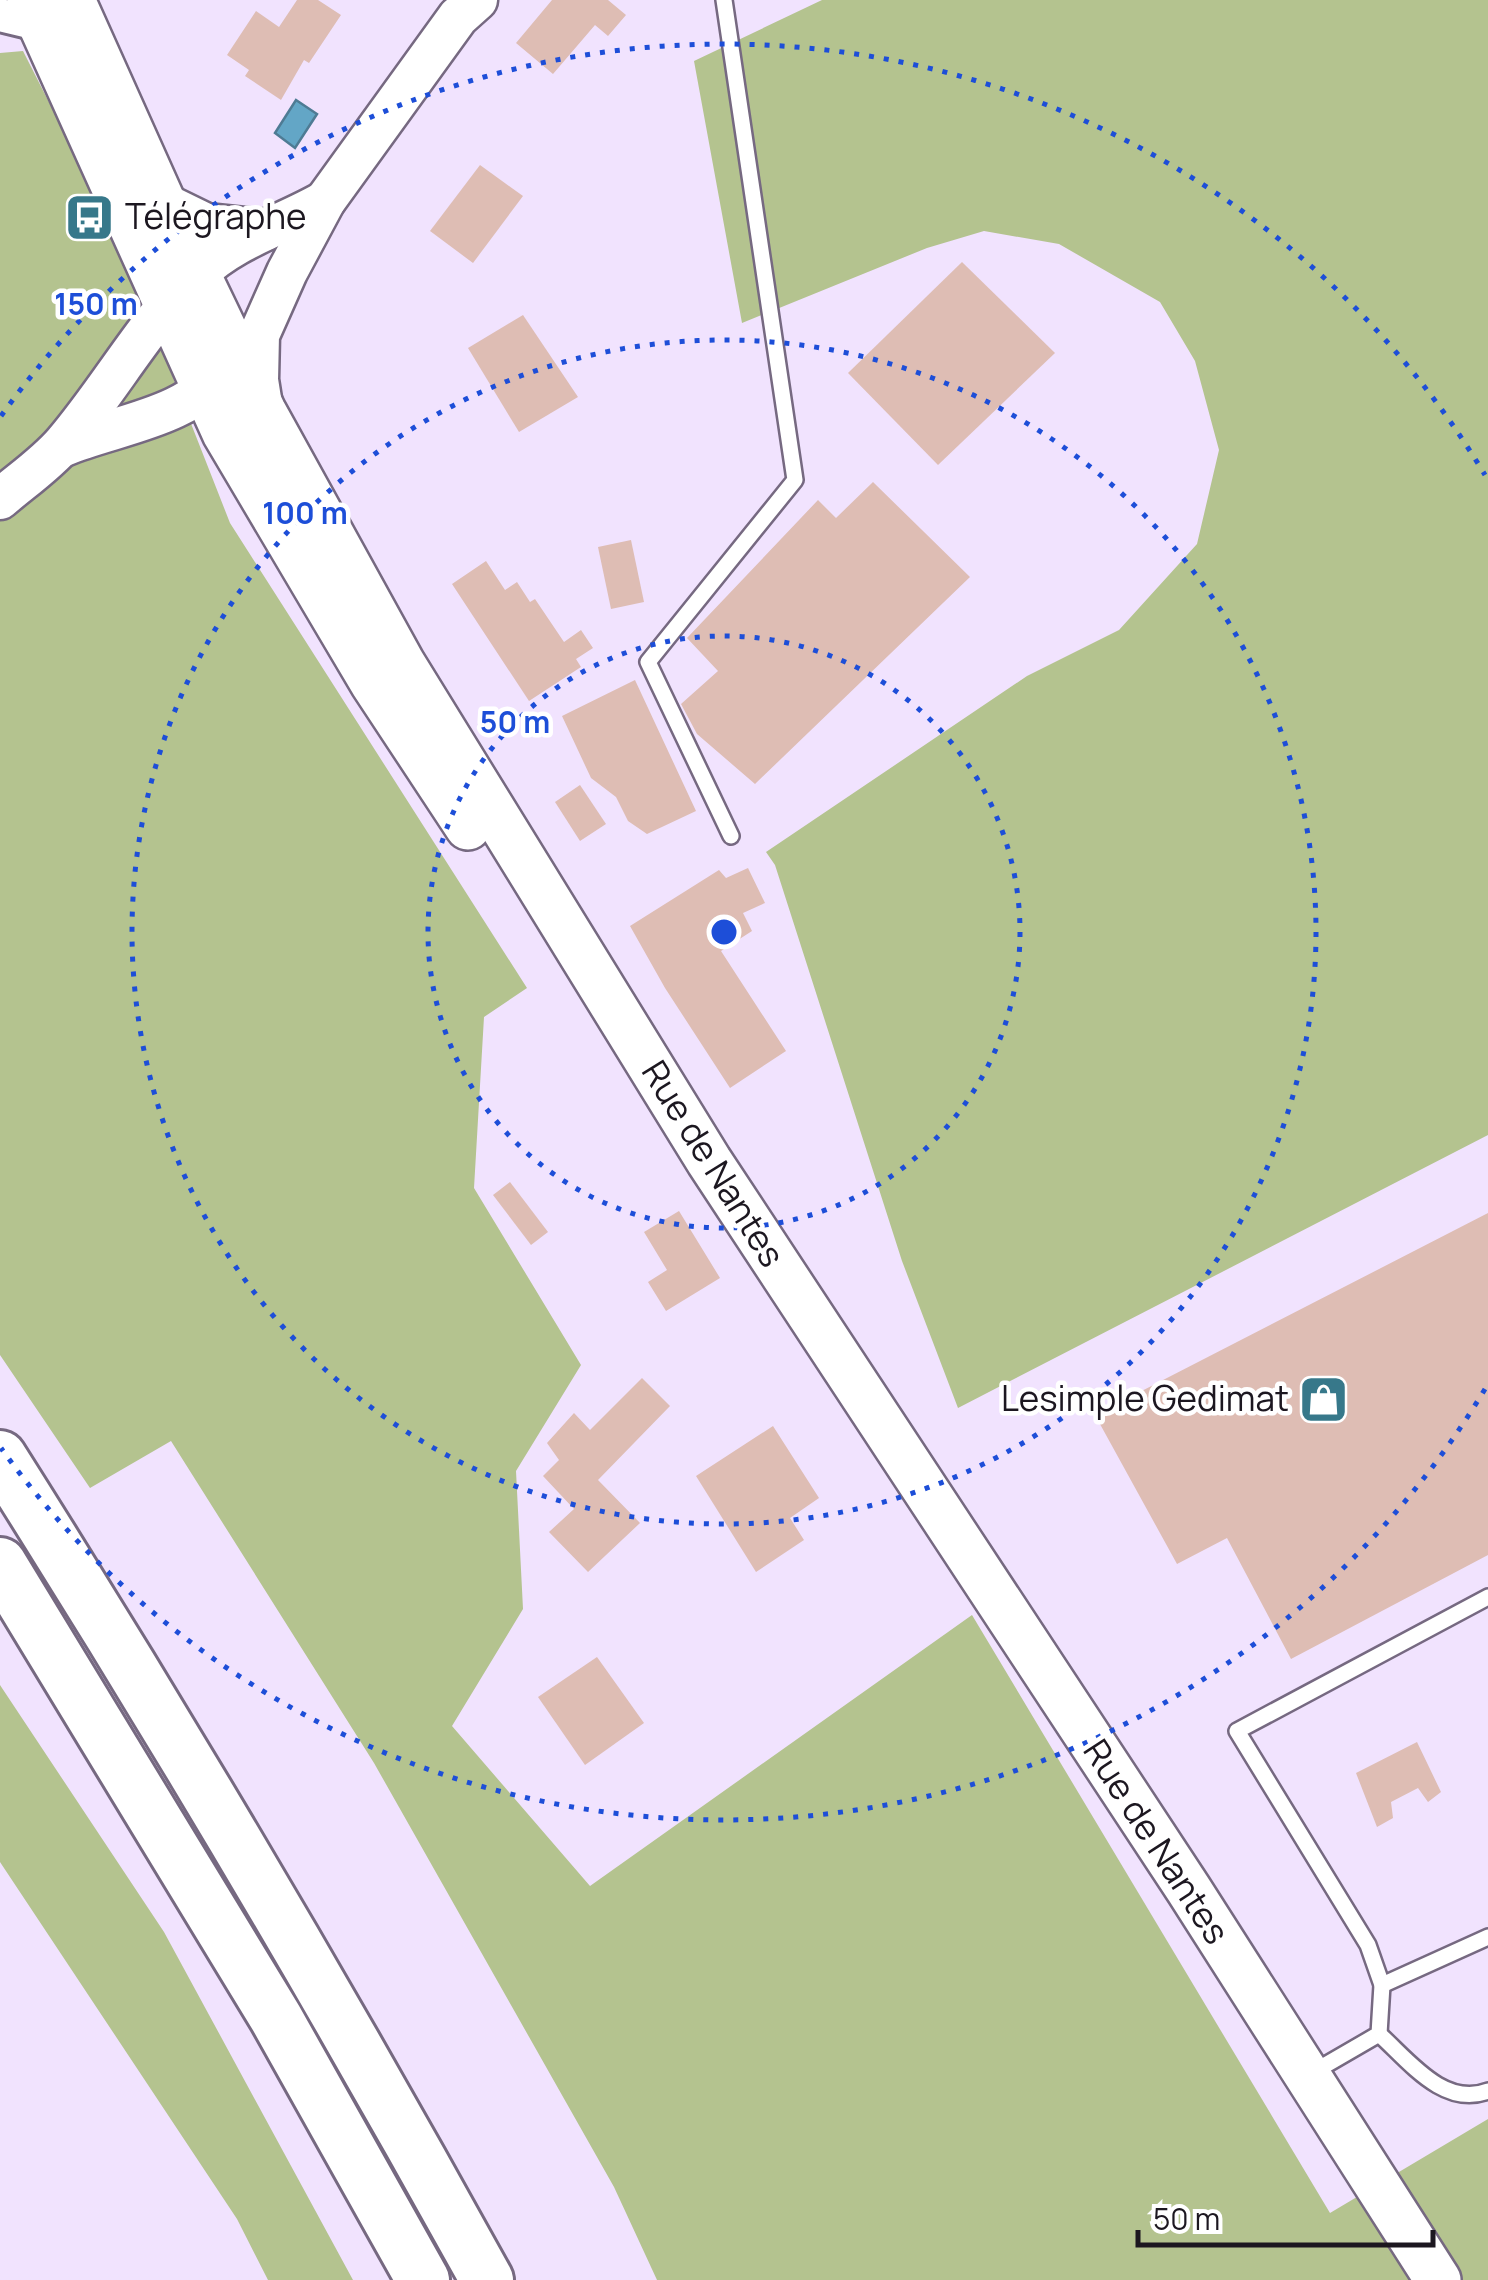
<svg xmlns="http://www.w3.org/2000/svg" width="1488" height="2280" font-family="Manrope,sans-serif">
  <rect width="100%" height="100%" fill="#f1e3fe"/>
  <!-- green -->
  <g fill="#b4c38f">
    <polygon points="822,0 1488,0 1488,1135 958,1408 902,1261 775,865 766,852 1027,676 1119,630 1197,544 1219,450 1195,361 1160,302 1059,244 984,231 927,248 742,323 694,61"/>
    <polygon points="23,51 119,240 230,523 527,988 484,1017 474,1188 581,1365 516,1471 523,1609 452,1726 590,1886 972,1615 1330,2213 1488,2119 1488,2280 657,2280 614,2187 374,1763 171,1441 90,1488 0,1355 0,53"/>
    <polygon points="0,1685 164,1932 353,2280 268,2280 237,2219 0,1862"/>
  </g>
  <!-- water -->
  <polygon fill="#63a6c6" stroke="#4e7b94" stroke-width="2.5" points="296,100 317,114 295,148 275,133"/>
  <!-- building -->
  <g fill="#debdb4">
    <polygon points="297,0 318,0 341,15 309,63 304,60 281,100 245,76 249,70 227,55 256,11 279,27"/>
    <polygon points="552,0 608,0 626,15 608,36 595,25 553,74 516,43"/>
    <polygon points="480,165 523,196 473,263 430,231"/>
    <polygon points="962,262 1055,353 938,465 848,373"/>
    <polygon points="523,315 578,397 519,432 468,348"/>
    <polygon points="873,482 970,577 755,784 697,734 681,704 718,671 687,638 818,500 836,518"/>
    <polygon points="631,540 644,602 611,609 598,547"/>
    <polygon points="486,561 505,590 517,582 530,602 535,599 564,642 581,630 593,648 576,659 581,667 529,701 452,584"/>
    <polygon points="635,680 696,811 647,834 628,821 616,797 591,778 562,716"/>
    <polygon points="580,785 606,824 580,841 555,802"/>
    <polygon points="748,868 765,903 743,913 752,931 721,951 786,1051 730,1088 665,988 630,926 719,870 726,878"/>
    <polygon points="510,1182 548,1232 531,1245 493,1195"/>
    <polygon points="679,1211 720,1278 666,1311 648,1282 667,1270 644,1232"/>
    <polygon points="1488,1213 1488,1555 1291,1659 1227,1538 1177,1564 1095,1415"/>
    <polygon points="642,1378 670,1406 598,1480 640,1523 588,1572 549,1532 574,1509 543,1476 559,1460 547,1443 574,1413 590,1430"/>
    <polygon points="773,1426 819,1498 790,1518 804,1540 756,1572 696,1476"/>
    <polygon points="597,1657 644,1723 585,1765 538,1697"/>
    <polygon points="1417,1742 1441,1792 1428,1802 1418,1788 1391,1802 1393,1818 1377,1827 1356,1773"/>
  </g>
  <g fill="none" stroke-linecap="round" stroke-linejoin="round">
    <defs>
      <g id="service">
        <polyline points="724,0 795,480 648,662 731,836"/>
        <polyline points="1382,1985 1488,1937"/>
        <path d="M1379,2034C1409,2061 1444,2108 1488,2091"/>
        <polyline points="1310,2074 1379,2034 1382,1985 1368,1945 1237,1731 1488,1597"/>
      </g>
      <polyline id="minor" points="0,15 29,22 46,35"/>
      <g id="tertiary">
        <polyline points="163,203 206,224 265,230"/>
        <polyline points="261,399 258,380 259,335 287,272 325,201 458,17 477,0"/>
        <path d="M64,446C117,424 190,418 224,368"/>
        <path d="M0,499C21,481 46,464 64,443C111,388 146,322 198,273C234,238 284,225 325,201"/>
      </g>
      <g id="secondary">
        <polyline points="30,0 225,433 373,683 468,827"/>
        <polyline points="72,0 163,203 263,411 402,663 709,1161 1189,1890 1438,2280"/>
      </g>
      <g id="trunk">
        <path d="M0,1457C171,1727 333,2001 487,2280"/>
        <polyline points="0,1564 276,2018 423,2280"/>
      </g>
    </defs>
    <!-- service casing -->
    <use href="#service" stroke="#766981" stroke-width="20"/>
    <!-- minor casing -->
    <use href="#minor" stroke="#766981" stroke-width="38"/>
    <!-- tertiary casing -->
    <use href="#tertiary" stroke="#766981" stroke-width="45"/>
    <!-- secondary casing -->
    <use href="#secondary" stroke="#766981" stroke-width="50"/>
    <!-- trunk casing -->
    <use href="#trunk" stroke="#766981" stroke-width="58"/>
    <!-- service -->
    <use href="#service" stroke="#fff" stroke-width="15"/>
    <!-- minor -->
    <use href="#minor" stroke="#fff" stroke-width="32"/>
    <!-- tertiary -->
    <use href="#tertiary" stroke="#fff" stroke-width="40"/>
    <!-- secondary -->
    <use href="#secondary" stroke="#fff" stroke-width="45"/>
    <!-- trunk -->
    <use href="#trunk" stroke="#fff" stroke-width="52"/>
  </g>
  <!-- distance rings -->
  <g fill="none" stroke="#1d4ed8" stroke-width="5" stroke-dasharray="5 10">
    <circle cx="724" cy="932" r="296"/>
    <circle cx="724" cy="932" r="592"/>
    <path d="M1485 1389A888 888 0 0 1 1 1448M1 416A888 888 0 0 1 1485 475"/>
  </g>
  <!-- icons -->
  <defs>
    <symbol id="bus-square" viewBox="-11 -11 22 22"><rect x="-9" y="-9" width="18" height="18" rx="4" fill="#37788a" stroke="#fff"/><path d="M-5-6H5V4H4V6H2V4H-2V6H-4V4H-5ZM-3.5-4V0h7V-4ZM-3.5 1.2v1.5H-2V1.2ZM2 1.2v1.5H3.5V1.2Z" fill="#fff"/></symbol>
    <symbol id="shop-square" viewBox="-11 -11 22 22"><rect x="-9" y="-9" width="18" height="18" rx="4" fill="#37788a" stroke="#fff"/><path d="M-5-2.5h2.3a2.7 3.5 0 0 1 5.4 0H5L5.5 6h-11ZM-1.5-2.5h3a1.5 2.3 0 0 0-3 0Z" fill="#fff"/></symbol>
  </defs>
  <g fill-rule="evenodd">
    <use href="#bus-square" x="62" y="190" width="55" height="55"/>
    <use href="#shop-square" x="1296" y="1372" width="55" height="55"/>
  </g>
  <g text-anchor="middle" stroke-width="9" stroke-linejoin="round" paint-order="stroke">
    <!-- poi labels -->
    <g font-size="35" fill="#1c1720" stroke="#fff" text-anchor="start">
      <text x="125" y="229">Télégraphe</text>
      <text x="1289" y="1411" text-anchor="end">Lesimple Gedimat</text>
    </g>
    <!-- street labels -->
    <g font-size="35" fill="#1c1720" stroke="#fff">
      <text transform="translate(713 1164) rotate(58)" y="12">Rue de Nantes</text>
      <text transform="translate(1156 1842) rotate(57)" y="12">Rue de Nantes</text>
    </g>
  </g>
  <circle cx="724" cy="932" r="15" fill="#1d4ed8" stroke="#fff" stroke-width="5"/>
  <g font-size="30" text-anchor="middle" font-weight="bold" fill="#1d4ed8" stroke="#fff" stroke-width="9" stroke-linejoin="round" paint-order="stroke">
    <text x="96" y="315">150 m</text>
    <text x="305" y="524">100 m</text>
    <text x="515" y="733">50 m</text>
  </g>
  <!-- scale -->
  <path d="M1138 2230v15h295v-15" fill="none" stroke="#1c1720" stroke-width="5"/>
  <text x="1153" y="2230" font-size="30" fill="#1c1720" stroke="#ffffff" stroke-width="8" paint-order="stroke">50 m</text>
</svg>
